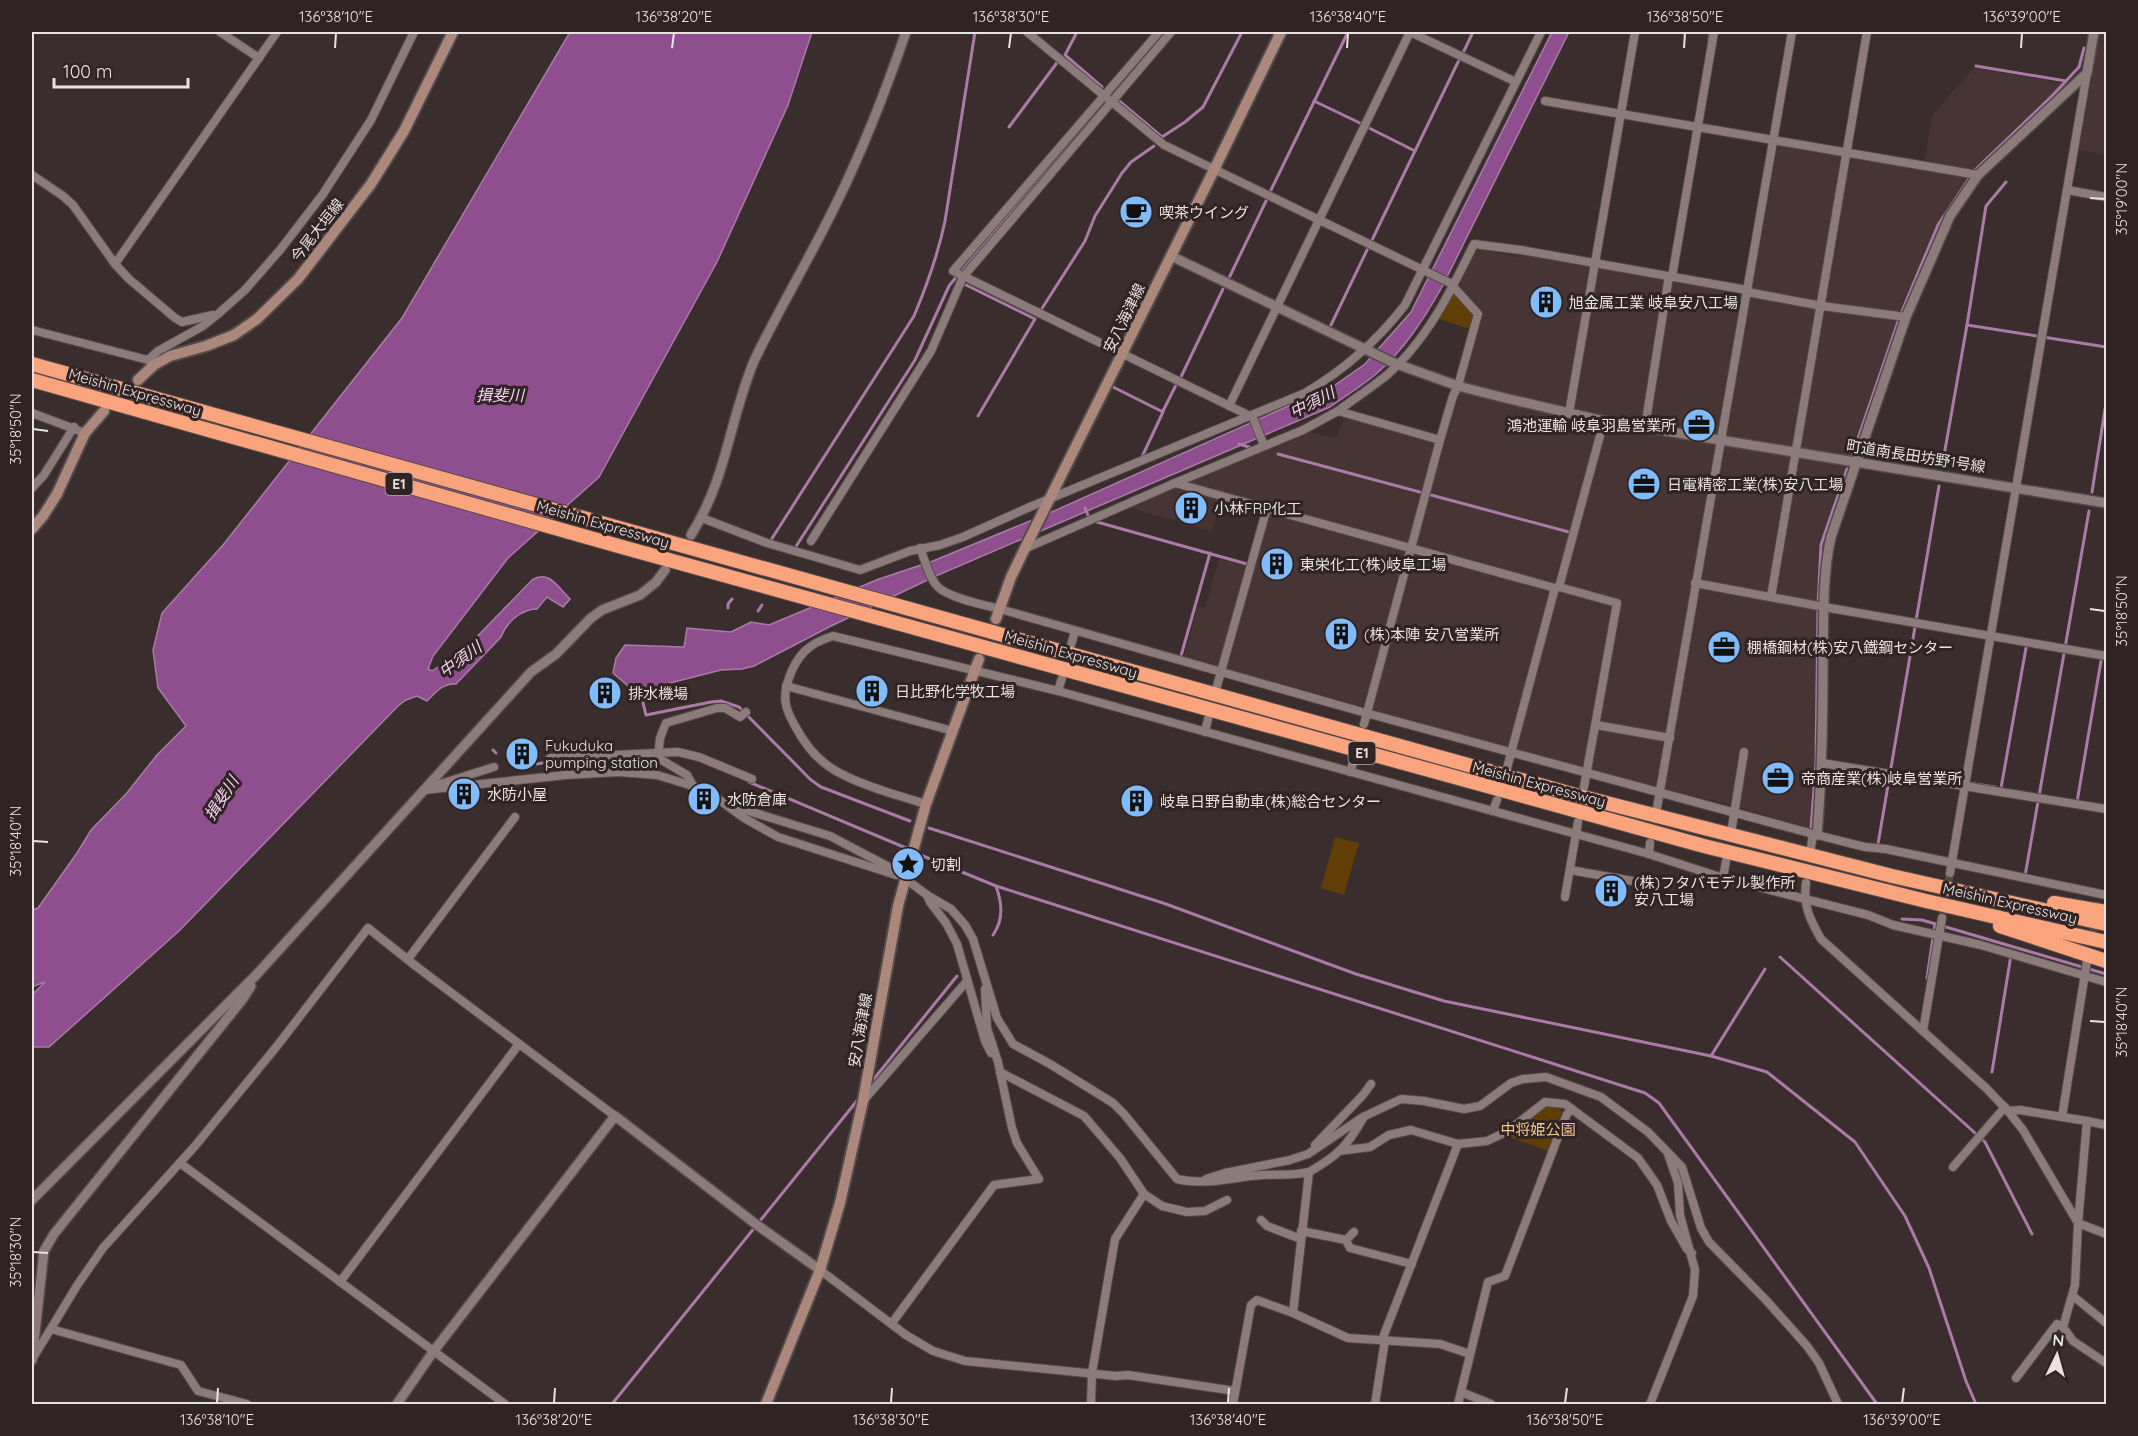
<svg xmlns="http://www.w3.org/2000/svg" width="2138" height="1436" viewBox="0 0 2138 1436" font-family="Quicksand,'Noto Sans JP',sans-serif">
<rect width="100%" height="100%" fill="#392d2d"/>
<g fill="#473434">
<polygon points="2102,32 2106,32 2106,155 2079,150 2098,37"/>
<polygon points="1974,68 2068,84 1977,171 1901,320 1825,545 1820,608 1818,760 1813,829 1728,804 1584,769 1184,656 1198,606 1205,608 1219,559 1247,566 1263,511 1221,500 1212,531 1127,507 1303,431 1336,438 1345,417 1442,444 1456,398 1466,376 1483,315 1461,289 1460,283 1475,252 1481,250 1521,257 1525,254 1751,296 1778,144 1923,170 1932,115"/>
</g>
<g fill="#613e06">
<polygon points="1454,290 1474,314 1470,329 1436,318"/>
<polygon points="1335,837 1359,843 1344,895 1321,888"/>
<polygon points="1545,1104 1554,1106 1562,1111 1548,1151 1510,1137 1524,1118"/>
</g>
<g fill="#8f4f8e" stroke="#aa7ba7" stroke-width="1.5">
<path d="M570,32h242l-24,73 -71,157 -118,215 -91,81 -75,98 -5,13 4,2 33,-22 67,-69c18,-11 27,9 38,19l-7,8 -16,-10 -10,12c-16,0 -31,14 -36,28l-45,47c-13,-1 -20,8 -29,17l-10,-5 -11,4 -8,6 -219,225 -130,116h-17v-52l13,-13 -13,5v-77l6,-2 39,-55 14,-23 35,-36 31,-39 29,-29 -28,-38 -5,-38 9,-37 61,-68 179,-227z"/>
<path d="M1552,32h17l-127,255c-18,32 -38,63 -66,87 -14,12 -31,22 -46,33l-392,168 -107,51 -77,40 -12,3 -21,1 -86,22 -22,-19 3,-15 9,-13 59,2 3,-19 44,4 20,-10 18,3 110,-46 54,-18 121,-50 281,-126 30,-21 46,-52z"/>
</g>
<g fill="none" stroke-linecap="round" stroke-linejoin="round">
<g stroke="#aa7ba7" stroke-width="3">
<polyline points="1077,32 1065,55 1102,87"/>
<polyline points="1709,40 1710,32"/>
<polyline points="1463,53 1473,32"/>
<polyline points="1976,66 2066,81"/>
<polyline points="1111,94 1141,58"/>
<polyline points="1118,100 1162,137 1185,122 1203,107 1242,32"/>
<polyline points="1314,101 1362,124"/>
<polyline points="1009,127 1059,60 1060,62"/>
<polyline points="1369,128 1415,151 1372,240"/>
<polyline points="1415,151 1460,58"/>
<polyline points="2006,182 1986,206 1967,325 2106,347"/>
<polyline points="1270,192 1348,32"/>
<polyline points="961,272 1106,99"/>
<polyline points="1229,278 1267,199"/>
<polyline points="964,284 1035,319 978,416"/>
<polyline points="1038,309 1041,310 1085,241 1095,216 1122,173 1131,162 1154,146"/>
<polyline points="1330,327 1368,248"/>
<polyline points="1180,379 1223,289"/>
<polyline points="1113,387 1163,412 1141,459"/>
<polyline points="1163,411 1177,383"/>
<polyline points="1239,444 1252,448"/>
<polyline points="1278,454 1569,532"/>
<polyline points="1852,456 1900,316 1938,225 1974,171 2052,96 2079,67 2084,48"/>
<polyline points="1942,467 1967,325"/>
<polyline points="2092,492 2106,403"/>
<polyline points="1085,508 1090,520 1247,564"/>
<path d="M771,540l143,-224c13,-31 24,-61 31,-95l30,-189"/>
<polyline points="795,548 915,360 949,286 957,276"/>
<polyline points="728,608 728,604 732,599"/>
<polyline points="758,611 762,605"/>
<polyline points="1181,656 1210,553"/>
<polyline points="639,686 646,715 711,702 721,701 739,707 811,780 821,787 910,821"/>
<polyline points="493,750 496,753"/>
<polyline points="537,764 553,761"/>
<polyline points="749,782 906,848"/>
<polyline points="1969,783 1995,787"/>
<polyline points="2001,788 2026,648"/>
<polyline points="2077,802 2101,661"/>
<polyline points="929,828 1166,904 1356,974 1444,1001 1711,1056 1767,1072 1855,1142 1905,1216 1929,1268 1966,1381 1976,1404"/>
<polyline points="1811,828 1816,762 1818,606 1821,545 1847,469"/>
<polyline points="1878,844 1939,486"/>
<polyline points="918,854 996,886 1645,1093 1659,1103 1877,1404"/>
<polyline points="2025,876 2089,511"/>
<polyline points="1902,919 1922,920 2106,974"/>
<path d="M993,935c11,-16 9,-32 3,-49"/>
<polyline points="1780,957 1985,1142 2032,1234"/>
<polyline points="1927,978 1935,924"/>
<polyline points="1711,1056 1765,969"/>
<polyline points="1992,1072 2011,955"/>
<polyline points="869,1085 957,976"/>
<polyline points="612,1404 860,1097"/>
</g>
<g stroke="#544848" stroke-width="8" stroke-dasharray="8 4" stroke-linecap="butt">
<polyline points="1942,918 1950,873"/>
<polyline points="2088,956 2099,902"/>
</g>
<g stroke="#554a4a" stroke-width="10">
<g id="minor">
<polyline points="220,32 259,58"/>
<polyline points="1027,32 1164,145 1450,283 1478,314 1458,386 1453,396 1440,440 1364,724"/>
<polyline points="1159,32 953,271 1250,416 1253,418 1263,443"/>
<polyline points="1545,101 1978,175"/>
<polyline points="32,175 63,196 73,205 115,264 129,279 175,318 182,322 213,315"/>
<polyline points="2067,190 2106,197"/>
<polyline points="115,264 277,32"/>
<polyline points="1672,277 1714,32"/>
<polyline points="1747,292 1822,306 1906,317"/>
<polyline points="32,330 148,360 150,362"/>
<polyline points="148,360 158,351 203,326 218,314 245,290 280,250 323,194 371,120 414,32"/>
<polyline points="1229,406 1410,32 1516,82"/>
<path d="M1338,411c16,-12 33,-23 49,-36 40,-35 64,-84 87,-131l47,6 226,40"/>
<polyline points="32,413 85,433"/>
<polyline points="1569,413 1635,32"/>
<polyline points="1645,427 1669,276"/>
<polyline points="1175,483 1555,588 1559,587 1617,603 1584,787"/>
<polyline points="32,488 44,475 74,427"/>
<path d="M702,518l65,25 93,27 50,-19 30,-6 23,-8 69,-31 273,-113c39,-23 72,-52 100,-88l136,-273"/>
<polyline points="811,541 931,351 963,277 1171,32"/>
<path d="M920,548c5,12 9,30 18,39 11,11 46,18 62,22l366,104 451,122 48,12 21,2 220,46"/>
<polyline points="1024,549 1175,483 1303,430 1338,411 1440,440"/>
<polyline points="1695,583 1824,607 2106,656"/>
<polyline points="1559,587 1604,421"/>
<polyline points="1771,597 1867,32"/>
<polyline points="1071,645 1075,631"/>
<polyline points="786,686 953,731"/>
<polyline points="1217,686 1267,508"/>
<polyline points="1058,691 1062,678"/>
<polyline points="1596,725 1670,738"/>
<polyline points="1205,732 1208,719"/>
<polyline points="550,758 678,752 699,757 752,779"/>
<polyline points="1822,763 2106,809"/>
<polyline points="1507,768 1555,588"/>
<polyline points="1350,772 1354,760"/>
<polyline points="437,785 494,767"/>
<polyline points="693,786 687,775 658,758 660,738 666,723 717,708 725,708 740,717 746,712"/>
<polyline points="424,790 566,775 619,772 657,775 693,786 714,796 744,818 778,837 896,875"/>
<path d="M726,804l104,32 61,32 36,27 24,14 14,16 8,14 24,79 16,26 37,20 63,39 11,11 53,65c28,7 56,-2 85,-4 16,-1 31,1 47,-3l-16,141 -36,-13 -6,5 -18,99"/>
<path d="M926,804c-27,-8 -77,-22 -99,-39 -14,-10 -24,-24 -32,-39 -10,-18 -13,-28 -6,-48 8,-23 20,-35 44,-42l225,55 518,143 73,20 74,24 145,37 25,10 88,20 125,37"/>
<polyline points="1657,808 1792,32"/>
<polyline points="1493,811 1497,800"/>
<polyline points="1732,827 1744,752"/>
<polyline points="1811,847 1813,834"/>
<polyline points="1649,854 1650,843"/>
<polyline points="1570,870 1644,883"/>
<polyline points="1950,873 2087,73"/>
<polyline points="1723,878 1726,861"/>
<path d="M1806,883c-3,24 4,36 15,56l165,149 22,23 15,19 55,93 -3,62 -12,42 10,14 33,22"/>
<polyline points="927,895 930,902 946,923 957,944 985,1041 991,1053"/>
<polyline points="1565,897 1578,822"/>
<polyline points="408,959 515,817"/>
<polyline points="1923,1031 1942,918"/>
<polyline points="1000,1072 1084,1116 1120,1158 1144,1194 1162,1206 1187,1212 1205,1211 1227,1200"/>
<polyline points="864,1100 967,981"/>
<polyline points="2008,1111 2020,1110 2062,1117 2087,961"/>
<polyline points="2062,1117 2087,1121 2078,1223 2106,1234"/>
<polyline points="2087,1121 2106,1125"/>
<polyline points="1315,1145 1363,1095 1371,1084"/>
<polyline points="1339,1151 1370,1147 1389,1135 1411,1130 1458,1144"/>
<polyline points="180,1163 505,1404"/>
<polyline points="1953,1167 2005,1107"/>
<path d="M1309,1172c28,-16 38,-25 54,-54"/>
<polyline points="1206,1179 1225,1173 1290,1160 1308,1154 1363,1117 1401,1099 1424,1101 1464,1109 1480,1106 1511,1083 1523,1079 1546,1077 1601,1097 1648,1132 1682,1167 1701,1228 1709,1242 1765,1299 1807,1346 1819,1363 1838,1404"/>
<polyline points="1261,1220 1267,1226 1301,1239"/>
<polyline points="1301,1231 1346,1240 1354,1232"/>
<polyline points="1346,1240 1350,1248 1412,1264"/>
<polyline points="820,1270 906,1335 933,1351 965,1361 1116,1376 1128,1375 1235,1391"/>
<polyline points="340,1282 519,1044"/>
<polyline points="2073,1296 2106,1323"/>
<polyline points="1293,1313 1348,1338 1440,1344 1470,1354"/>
<polyline points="892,1323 994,1185 1039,1179 1017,1143 1012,1128 998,1062 987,1028 985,989"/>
<polyline points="51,1329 181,1365 198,1391 247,1404"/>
<polyline points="1382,1340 1458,1144 1487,1141 1508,1131 1545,1102 1565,1104 1638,1158 1657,1185 1671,1221 1687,1249 1692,1253"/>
<polyline points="33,1358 78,1284 103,1248 195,1146 277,1046 368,928 417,967 615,1116"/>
<polyline points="2016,1378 2057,1324 2063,1327"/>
<polyline points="1461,1392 1491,1404"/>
<polyline points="1091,1404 1092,1373 1115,1239 1144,1194"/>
<polyline points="1375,1404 1385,1340"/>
<polyline points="1458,1404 1488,1282 1505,1276 1561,1129 1567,1114 1572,1109"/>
<polyline points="1650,1404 1693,1296 1695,1270 1680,1215 1678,1183 1668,1154"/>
</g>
</g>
<g stroke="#554a4a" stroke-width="12">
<g id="tertiary">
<polyline points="1171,256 1394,363 1458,386 1505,398 1604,421 2106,503"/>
<path d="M691,535c36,-57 38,-114 63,-174 26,-54 57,-105 83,-159 27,-55 49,-112 69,-170"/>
<path d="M1817,835c5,-58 6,-116 6,-174 1,-42 -1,-84 8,-124l75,-220 44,-101 28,-41 109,-102 7,-41"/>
<polyline points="32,1200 258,973 531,672 556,654 591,618 602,610 640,595 656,582 665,570"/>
<polyline points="32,1360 44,1251 54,1234 242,1000 251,986"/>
<polyline points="397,1404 433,1352 615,1116 757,1225 820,1270"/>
</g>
</g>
<g stroke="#554a4a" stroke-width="14">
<g id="secondary">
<polyline points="138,380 154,365 170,356 206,346 234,335 257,319 298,279 371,184 404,131 453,32"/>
<polyline points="32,529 43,516 57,494 85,433 104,411"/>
<polyline points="996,619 1011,577 1028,542 1214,170 1281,32"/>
<polyline points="766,1404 820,1270 840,1203 863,1101 898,906 926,804 979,659"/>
</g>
</g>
<g stroke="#554a4a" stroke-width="16">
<g id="motorway">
<polyline points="32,364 1579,796 1892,876 2106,924"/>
<polyline points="32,380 622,547 1704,846 1926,901 2106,942"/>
<polyline points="2054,903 2106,912"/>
<polyline points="2000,926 2106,961"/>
</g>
</g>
<use href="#minor" stroke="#8b7c7b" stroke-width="8"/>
<use href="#tertiary" stroke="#8b7c7b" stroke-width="9"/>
<use href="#secondary" stroke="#ac887c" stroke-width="10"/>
<use href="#motorway" stroke="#f9a47d" stroke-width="14"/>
</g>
<path fill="none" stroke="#eae2e2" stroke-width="2" d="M335,48l1,-15M672,48l2,-15M1009,48l2,-15M1347,48l1,-15M1684,48l1,-15M2021,48l1,-15M2090,198l15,1M33,429l15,2M2090,609l15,2M33,841l15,1M2090,1021l15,1M33,1252l15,1M217,1403l1,-15M554,1403l1,-15M891,1403l1,-15M1228,1403l1,-15M1565,1403l2,-15M1902,1403l2,-15"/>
<defs>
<g id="cafe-disc" transform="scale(1.725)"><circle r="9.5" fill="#81bcfa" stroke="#2f2323"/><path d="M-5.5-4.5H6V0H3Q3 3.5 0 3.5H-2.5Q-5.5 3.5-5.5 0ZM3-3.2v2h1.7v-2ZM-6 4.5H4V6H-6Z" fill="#111"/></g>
<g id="building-disc" transform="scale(1.725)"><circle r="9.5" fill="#81bcfa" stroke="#2f2323"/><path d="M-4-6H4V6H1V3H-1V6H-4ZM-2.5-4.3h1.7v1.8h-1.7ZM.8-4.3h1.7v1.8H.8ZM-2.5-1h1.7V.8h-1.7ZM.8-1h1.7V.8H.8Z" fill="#111"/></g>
<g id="office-disc" transform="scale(1.725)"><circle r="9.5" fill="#81bcfa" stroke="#2f2323"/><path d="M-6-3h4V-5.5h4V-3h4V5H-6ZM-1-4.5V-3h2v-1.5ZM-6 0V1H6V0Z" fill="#111"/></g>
<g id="sight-disc" transform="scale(1.725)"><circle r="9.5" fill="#81bcfa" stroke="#2f2323"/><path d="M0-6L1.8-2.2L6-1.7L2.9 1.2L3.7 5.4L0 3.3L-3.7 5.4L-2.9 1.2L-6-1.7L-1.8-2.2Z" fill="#111"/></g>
</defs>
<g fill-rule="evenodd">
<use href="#cafe-disc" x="1136" y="212"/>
<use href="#building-disc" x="1546" y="302"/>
<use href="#office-disc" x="1699" y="425"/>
<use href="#office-disc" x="1644" y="484"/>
<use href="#building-disc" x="1191" y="508"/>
<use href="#building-disc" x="1277" y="564"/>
<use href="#building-disc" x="1341" y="634"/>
<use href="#office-disc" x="1724" y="647"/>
<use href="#building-disc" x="872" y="691"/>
<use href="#building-disc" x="605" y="693"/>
<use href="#building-disc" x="522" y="754"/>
<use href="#office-disc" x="1778" y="778"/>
<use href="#building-disc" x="464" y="794"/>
<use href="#building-disc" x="704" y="799"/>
<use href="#building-disc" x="1137" y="801"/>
<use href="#sight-disc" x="908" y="864"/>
<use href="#building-disc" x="1611" y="891"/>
</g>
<g text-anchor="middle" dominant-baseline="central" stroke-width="6" stroke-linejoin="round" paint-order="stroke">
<g fill="#2f2323" stroke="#b2a9a9" stroke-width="1.5">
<rect x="385.5" y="473" width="27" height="22" rx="4.5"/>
<rect x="1348.5" y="742" width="27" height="22" rx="4.5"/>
</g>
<g font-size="14" font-weight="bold" fill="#eae2e2">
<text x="399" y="484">E1</text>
<text x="1362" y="753">E1</text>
</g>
<g font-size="15" fill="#eae2e2" stroke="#2f2323" text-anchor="start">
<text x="1159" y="212">喫茶ウイング</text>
<text x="1569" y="302">旭金属工業 岐阜安八工場</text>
<text x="1676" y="425" text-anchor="end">鴻池運輸 岐阜羽島営業所</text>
<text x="1667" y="484">日電精密工業(株)安八工場</text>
<text x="1214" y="508">小林FRP化工</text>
<text x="1300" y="564">東栄化工(株)岐阜工場</text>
<text x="1364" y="634">(株)本陣 安八営業所</text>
<text x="1747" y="647">棚橋鋼材(株)安八鐵鋼センター</text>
<text x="895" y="691">日比野化学牧工場</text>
<text x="628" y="693">排水機場</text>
<text x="545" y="745">Fukuduka<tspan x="545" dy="17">pumping station</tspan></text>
<text x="1801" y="778">帝商産業(株)岐阜営業所</text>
<text x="487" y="794">水防小屋</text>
<text x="727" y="799">水防倉庫</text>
<text x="1160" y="801">岐阜日野自動車(株)総合センター</text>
<text x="931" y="864">切割</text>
<text x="1634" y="882">(株)フタバモデル製作所<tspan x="1634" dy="17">安八工場</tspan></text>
</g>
<g font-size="15" fill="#eae2e2" stroke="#2f2323">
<text transform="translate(317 230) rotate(-52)">今尾大垣線</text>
<text transform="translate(1124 318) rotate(-64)">安八海津線</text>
<text transform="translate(135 392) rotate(16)">Meishin Expressway</text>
<text transform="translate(1916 456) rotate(9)">町道南長田坊野1号線</text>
<text transform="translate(603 524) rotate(16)">Meishin Expressway</text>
<text transform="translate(1071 654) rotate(16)">Meishin Expressway</text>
<text transform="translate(1539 784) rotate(15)">Meishin Expressway</text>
<text transform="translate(2010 903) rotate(13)">Meishin Expressway</text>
<text transform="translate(860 1030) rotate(-80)">安八海津線</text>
</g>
<g font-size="15" fill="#f4c58d" stroke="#2f2323">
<text x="1538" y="1129">中将姫公園</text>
</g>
<g font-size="16" font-style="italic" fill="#f5d1f3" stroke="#2f2323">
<text x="500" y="395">揖斐川</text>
<text transform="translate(1312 402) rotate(-27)">中須川</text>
<text transform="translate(460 659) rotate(-36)">中須川</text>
<text transform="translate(221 798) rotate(-57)">揖斐川</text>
</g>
</g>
<rect width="2138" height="1436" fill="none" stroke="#2f2323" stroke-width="66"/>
<g transform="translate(2057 1355) rotate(5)" stroke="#2f2323" stroke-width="4.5" paint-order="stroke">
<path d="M0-4.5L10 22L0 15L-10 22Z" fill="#eae2e2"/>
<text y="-9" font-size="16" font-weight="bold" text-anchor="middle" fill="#eae2e2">N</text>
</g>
<path d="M54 78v9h134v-9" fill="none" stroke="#eae2e2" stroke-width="3"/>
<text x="63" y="78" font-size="18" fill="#eae2e2" stroke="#2f2323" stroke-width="4.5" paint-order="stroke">100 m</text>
<rect x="33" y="33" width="2072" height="1370" fill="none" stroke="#eae2e2" stroke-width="2"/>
<g font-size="15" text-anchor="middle" fill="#eae2e2">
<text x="336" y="22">136°38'10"E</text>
<text x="674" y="22">136°38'20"E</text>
<text x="1011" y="22">136°38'30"E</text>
<text x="1348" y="22">136°38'40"E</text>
<text x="1685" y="22">136°38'50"E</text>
<text x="2022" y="22">136°39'00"E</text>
<text transform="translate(2122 199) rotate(-90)" y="5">35°19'00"N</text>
<text transform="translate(16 429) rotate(-90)" y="5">35°18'50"N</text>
<text transform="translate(2122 611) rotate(-90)" y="5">35°18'50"N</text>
<text transform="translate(16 841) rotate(-90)" y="5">35°18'40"N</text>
<text transform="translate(2122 1022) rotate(-90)" y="5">35°18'40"N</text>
<text transform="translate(16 1252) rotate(-90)" y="5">35°18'30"N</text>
<text x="217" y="1425">136°38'10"E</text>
<text x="554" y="1425">136°38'20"E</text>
<text x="891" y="1425">136°38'30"E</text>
<text x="1228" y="1425">136°38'40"E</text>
<text x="1565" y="1425">136°38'50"E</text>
<text x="1902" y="1425">136°39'00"E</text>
</g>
</svg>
